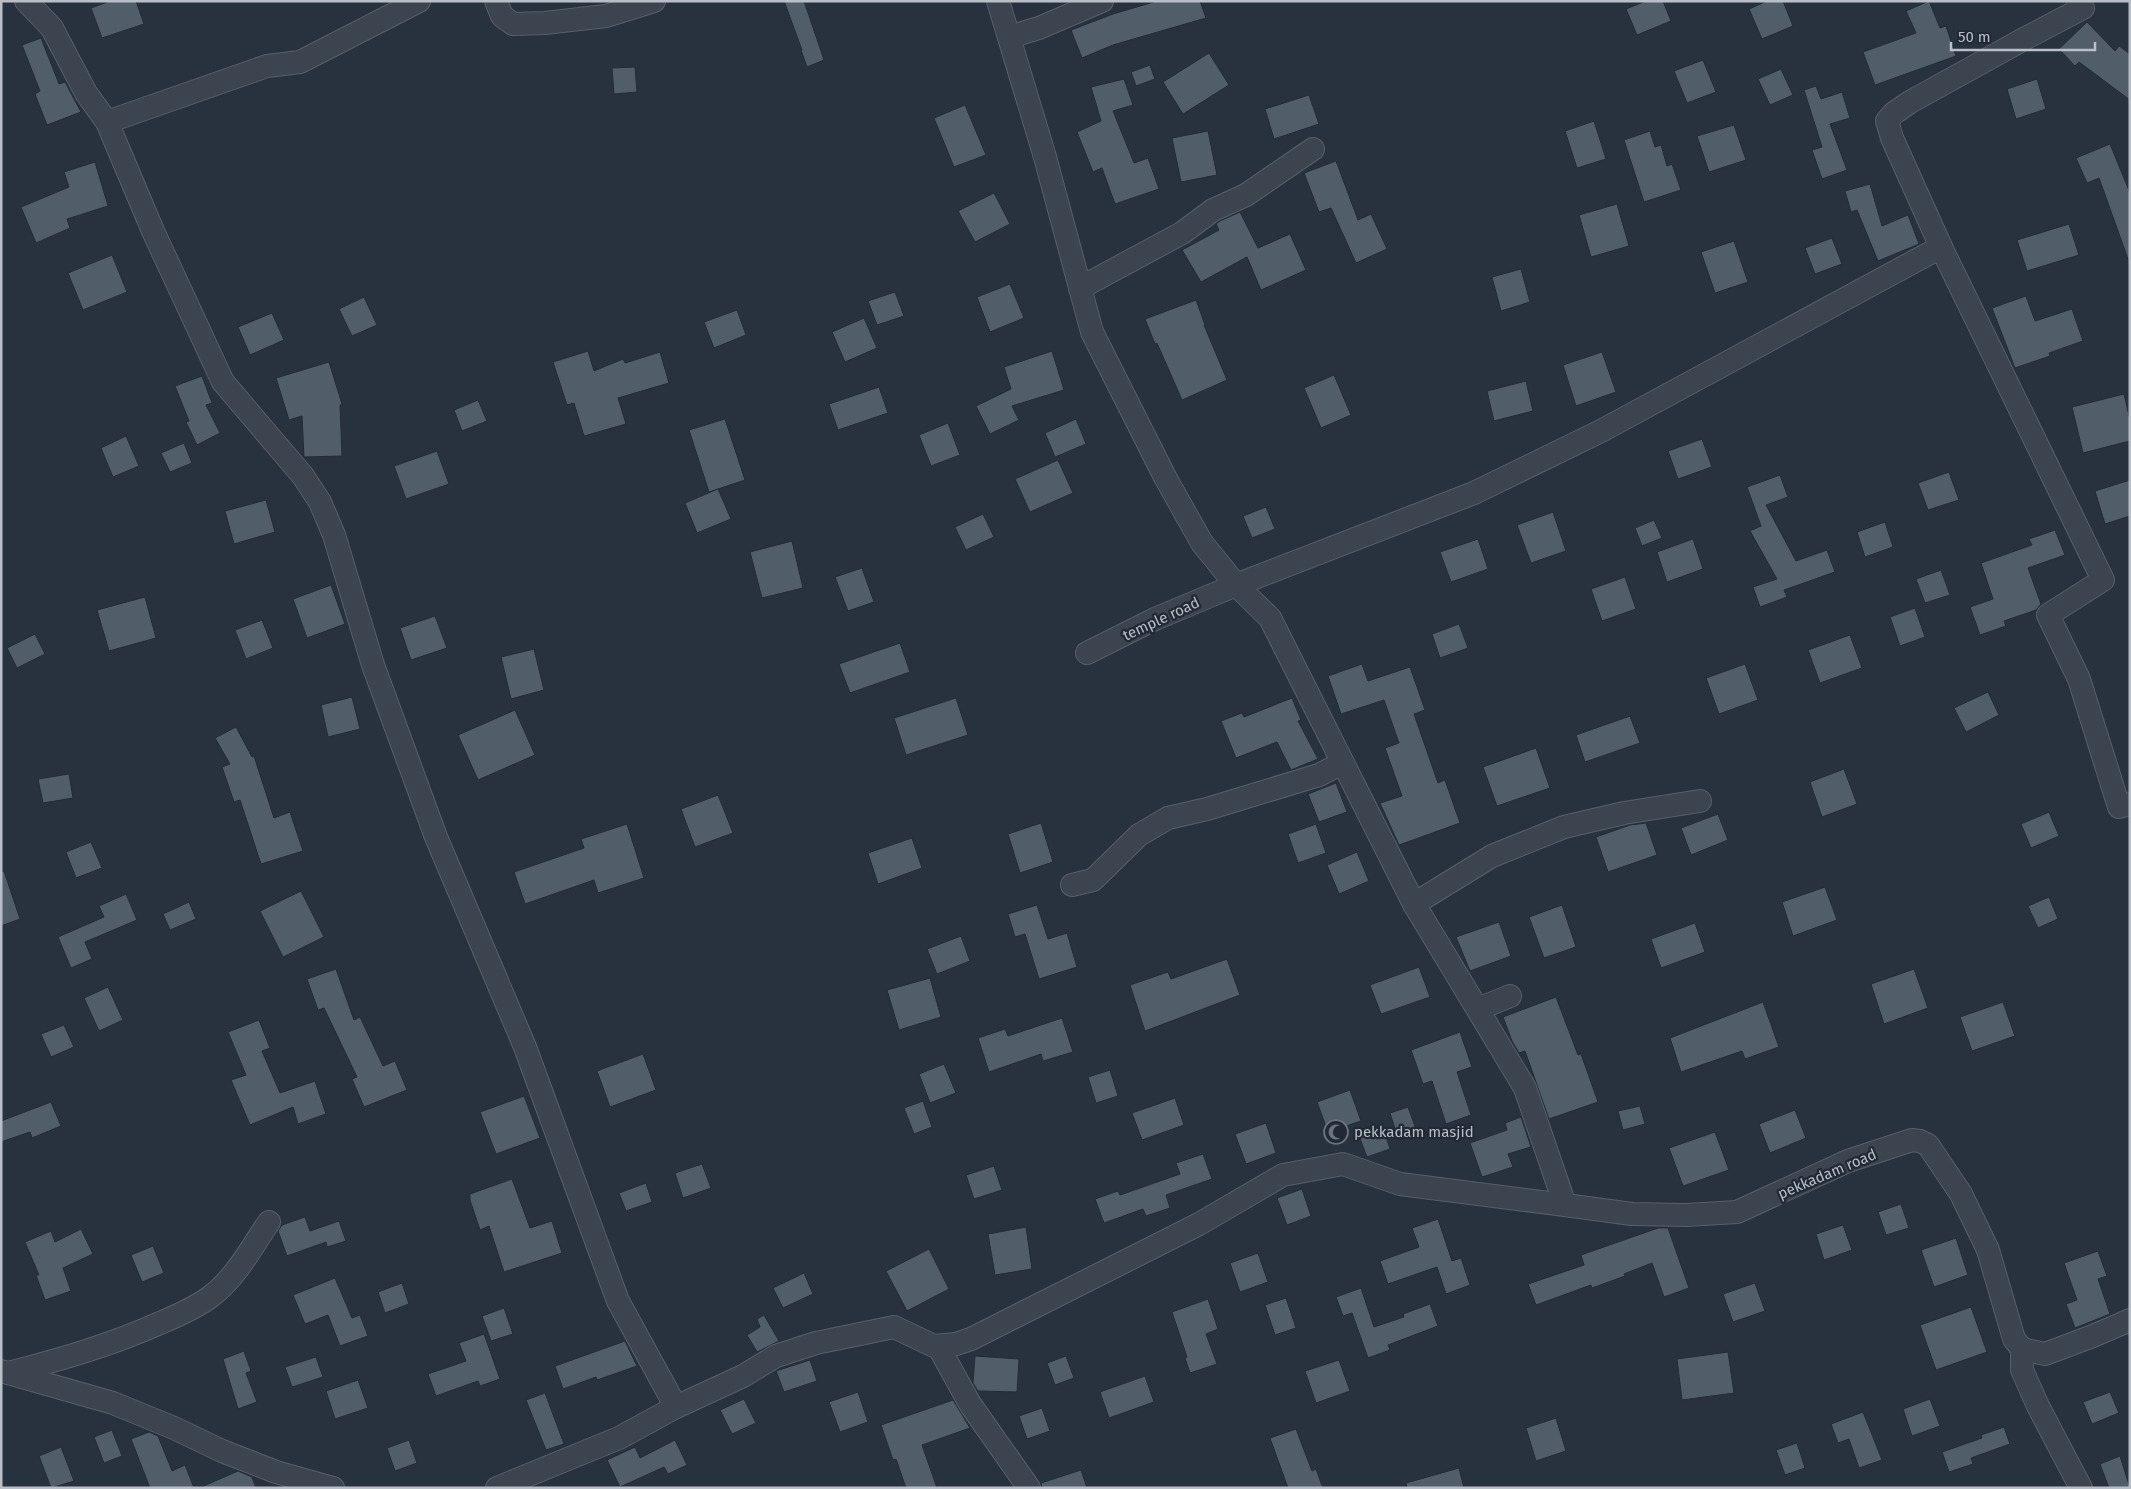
<svg xmlns="http://www.w3.org/2000/svg" width="2131" height="1489" viewBox="0 0 2131 1489" font-family="'Fira Sans',sans-serif">
<rect width="100%" height="100%" fill="#28323e"/>
<g fill="#515d69" stroke="#232b36">
<polygon points="110,1 136,1 144,24 102,38 91,8"/>
<polygon points="784,1 804,1 824,60 807,67 801,50 802,50"/>
<polygon points="1157,1 1200,1 1206,18 1113,45 1082,58 1071,30 1113,14"/>
<polygon points="1646,1 1663,1 1671,21 1637,35 1626,9"/>
<polygon points="1767,1 1783,1 1793,26 1762,39 1749,9"/>
<polygon points="1929,1 1940,28 1946,26 1956,56 1875,85 1863,52 1916,33 1906,11"/>
<polygon points="2087,22 2115,51 2119,46 2130,54 2130,100 2079,62 2075,66 2059,49"/>
<polygon points="41,38 59,84 65,82 81,112 47,125 35,94 40,91 22,45"/>
<polygon points="1209,53 1229,85 1183,114 1163,82"/>
<polygon points="1703,60 1716,92 1687,103 1674,71"/>
<polygon points="1150,65 1155,79 1136,86 1131,72"/>
<polygon points="635,67 637,92 614,94 612,68"/>
<polygon points="1781,69 1793,95 1770,105 1758,79"/>
<polygon points="1124,79 1133,105 1113,111 1134,163 1148,158 1159,189 1115,204 1102,168 1093,172 1077,132 1101,121 1091,87"/>
<polygon points="2037,79 2046,109 2016,119 2007,89"/>
<polygon points="1816,86 1821,99 1842,92 1850,118 1830,124 1847,170 1822,179 1812,150 1822,147 1804,90"/>
<polygon points="1309,95 1319,124 1274,139 1265,109"/>
<polygon points="965,105 986,155 954,167 934,118"/>
<polygon points="1594,121 1606,159 1577,168 1565,131"/>
<polygon points="1734,125 1746,160 1709,172 1697,136"/>
<polygon points="1208,131 1217,175 1181,182 1172,138"/>
<polygon points="1650,131 1655,147 1661,145 1667,166 1672,164 1681,190 1644,202 1624,140"/>
<polygon points="2110,144 2130,193 2130,259 2128,259 2099,178 2087,183 2076,158"/>
<polygon points="1336,161 1358,220 1371,214 1387,249 1356,263 1331,208 1319,212 1304,173"/>
<polygon points="95,162 108,206 67,219 70,228 36,243 21,207 69,187 64,172"/>
<polygon points="1870,184 1882,226 1908,215 1919,244 1878,261 1857,210 1851,212 1845,191"/>
<polygon points="994,193 1010,224 975,242 958,211"/>
<polygon points="1617,204 1629,246 1591,257 1579,215"/>
<polygon points="1240,212 1258,248 1290,234 1306,270 1261,290 1247,257 1201,282 1182,250 1219,230 1216,224 1220,221"/>
<polygon points="2069,224 2079,255 2027,271 2017,240"/>
<polygon points="1832,238 1842,264 1815,274 1805,248"/>
<polygon points="1734,241 1748,282 1715,293 1701,252"/>
<polygon points="112,255 127,292 83,310 68,273"/>
<polygon points="1521,269 1530,302 1501,311 1492,277"/>
<polygon points="1010,284 1024,318 990,332 977,297"/>
<polygon points="895,292 904,316 877,325 868,301"/>
<polygon points="2026,296 2035,321 2072,309 2083,341 2049,353 2050,356 2015,368 1992,308"/>
<polygon points="364,297 377,325 352,336 339,309"/>
<polygon points="1196,300 1205,325 1204,325 1227,380 1182,400 1157,343 1155,344 1145,319"/>
<polygon points="737,310 746,335 714,348 704,322"/>
<polygon points="272,313 284,340 250,355 238,327"/>
<polygon points="864,318 877,348 845,362 832,332"/>
<polygon points="588,351 594,371 623,359 625,363 660,352 669,383 618,398 626,424 584,436 574,403 567,405 553,362"/>
<polygon points="1052,351 1064,390 1012,406 1019,420 990,434 976,406 1011,389 1004,367"/>
<polygon points="1602,352 1616,392 1576,406 1563,365"/>
<polygon points="329,362 342,404 340,405 342,456 304,457 302,416 289,420 276,378"/>
<polygon points="1334,375 1351,415 1321,428 1304,388"/>
<polygon points="202,376 212,403 206,405 220,433 197,445 186,422 189,421 175,386"/>
<polygon points="1526,381 1533,411 1494,421 1487,391"/>
<polygon points="879,387 888,413 838,430 829,404"/>
<polygon points="2124,394 2130,420 2130,441 2083,453 2072,407"/>
<polygon points="478,400 487,421 462,431 454,410"/>
<polygon points="725,419 745,480 709,492 689,430"/>
<polygon points="1076,419 1086,444 1055,457 1045,433"/>
<polygon points="948,423 960,455 931,466 919,435"/>
<polygon points="126,436 139,466 113,477 101,448"/>
<polygon points="1702,439 1712,467 1678,479 1668,451"/>
<polygon points="184,443 192,463 170,472 161,453"/>
<polygon points="437,451 449,484 406,499 394,466"/>
<polygon points="1058,460 1073,493 1030,512 1015,479"/>
<polygon points="1949,472 1959,500 1928,510 1918,483"/>
<polygon points="1780,475 1788,497 1766,505 1796,561 1827,550 1835,572 1784,590 1787,597 1760,607 1753,587 1777,579 1750,531 1761,526 1747,487"/>
<polygon points="2130,480 2130,516 2105,524 2095,491"/>
<polygon points="718,489 731,519 697,533 685,503"/>
<polygon points="266,500 275,532 234,544 225,511"/>
<polygon points="1266,507 1275,529 1252,538 1243,516"/>
<polygon points="1553,512 1566,551 1531,563 1517,525"/>
<polygon points="983,514 994,537 966,550 955,527"/>
<polygon points="1654,520 1662,538 1642,546 1635,528"/>
<polygon points="1885,522 1893,547 1865,557 1857,532"/>
<polygon points="2055,530 2065,555 2028,568 2041,604 2036,610 2004,621 2006,626 1980,635 1970,607 1993,599 1981,563 2032,545 2029,539"/>
<polygon points="1478,539 1488,569 1451,582 1440,552"/>
<polygon points="1693,539 1703,569 1667,582 1657,552"/>
<polygon points="792,541 803,588 762,598 750,552"/>
<polygon points="862,568 874,602 848,611 835,577"/>
<polygon points="1941,570 1950,595 1925,603 1916,579"/>
<polygon points="1625,577 1636,609 1602,621 1591,589"/>
<polygon points="331,585 345,624 307,638 293,599"/>
<polygon points="145,597 156,638 109,651 97,610"/>
<polygon points="1915,608 1925,637 1900,646 1890,617"/>
<polygon points="435,616 447,648 411,660 400,628"/>
<polygon points="262,620 273,648 246,659 235,630"/>
<polygon points="1459,624 1468,648 1440,658 1432,634"/>
<polygon points="35,634 45,654 17,668 7,648"/>
<polygon points="1850,635 1862,668 1820,683 1808,650"/>
<polygon points="900,643 910,672 850,693 839,664"/>
<polygon points="534,649 544,690 511,699 501,657"/>
<polygon points="1362,664 1368,681 1410,667 1425,710 1414,714 1438,783 1445,780 1460,823 1399,845 1380,803 1402,796 1385,748 1399,743 1384,700 1341,714 1328,676"/>
<polygon points="1745,664 1758,700 1719,714 1706,678"/>
<polygon points="1988,692 1999,715 1966,732 1954,708"/>
<polygon points="352,697 360,729 328,737 321,705"/>
<polygon points="956,698 968,735 906,755 894,718"/>
<polygon points="1292,698 1301,720 1298,721 1318,759 1291,770 1277,742 1236,758 1221,721 1242,713 1244,717"/>
<polygon points="515,710 535,755 478,780 458,735"/>
<polygon points="1630,716 1640,743 1585,762 1576,735"/>
<polygon points="236,727 252,757 254,756 274,818 290,812 303,851 261,864 240,800 234,802 222,767 230,764 215,738"/>
<polygon points="1536,748 1550,788 1497,806 1483,767"/>
<polygon points="1844,769 1857,804 1822,817 1810,782"/>
<polygon points="69,774 73,798 43,803 38,779"/>
<polygon points="1336,783 1347,812 1319,822 1308,794"/>
<polygon points="718,795 733,833 695,847 681,809"/>
<polygon points="2049,812 2059,836 2031,848 2021,824"/>
<polygon points="1718,814 1728,840 1691,855 1681,828"/>
<polygon points="1041,823 1053,862 1020,873 1008,834"/>
<polygon points="1646,823 1657,855 1608,872 1596,837 1630,825"/>
<polygon points="627,824 644,878 598,893 594,880 525,904 514,872 584,848 581,839"/>
<polygon points="1316,824 1326,853 1298,863 1288,834"/>
<polygon points="912,838 922,868 878,884 868,853"/>
<polygon points="91,842 102,868 76,878 66,852"/>
<polygon points="1357,852 1369,881 1339,894 1327,865"/>
<polygon points="4,871 20,919 1,926 1,872"/>
<polygon points="1825,887 1837,920 1793,936 1782,902"/>
<polygon points="301,891 324,937 283,957 260,911"/>
<polygon points="126,894 137,920 85,942 92,959 71,968 58,937 104,917 99,906"/>
<polygon points="2049,897 2058,919 2038,928 2028,906"/>
<polygon points="189,902 196,919 170,930 163,914"/>
<polygon points="1037,905 1048,939 1067,933 1077,967 1039,979 1025,934 1015,937 1008,914"/>
<polygon points="1562,905 1576,947 1544,958 1529,917"/>
<polygon points="1499,922 1511,956 1470,971 1456,937"/>
<polygon points="1695,923 1705,952 1661,968 1651,939"/>
<polygon points="961,936 970,961 937,974 927,949"/>
<polygon points="1227,959 1240,995 1145,1031 1130,985 1168,972 1171,979"/>
<polygon points="1419,967 1430,997 1381,1014 1370,985"/>
<polygon points="336,969 354,1020 360,1017 383,1066 395,1061 407,1090 364,1107 352,1079 357,1077 324,1008 318,1010 307,979"/>
<polygon points="1914,969 1928,1008 1884,1024 1871,984"/>
<polygon points="930,978 941,1017 899,1030 887,990"/>
<polygon points="108,987 123,1020 99,1031 84,998"/>
<polygon points="1556,997 1578,1055 1581,1054 1598,1102 1549,1119 1525,1051 1519,1053 1512,1041 1503,1017"/>
<polygon points="1763,1002 1779,1047 1745,1059 1742,1051 1681,1072 1670,1038"/>
<polygon points="2003,1002 2015,1036 1972,1051 1960,1017"/>
<polygon points="1062,1018 1073,1052 1043,1061 1041,1054 989,1072 978,1038 1005,1029 1008,1036"/>
<polygon points="259,1020 270,1048 262,1051 280,1093 315,1081 326,1114 298,1124 293,1107 250,1125 231,1080 246,1075 228,1032"/>
<polygon points="64,1025 74,1047 51,1057 41,1034"/>
<polygon points="1460,1032 1472,1067 1457,1072 1471,1115 1446,1124 1432,1081 1423,1084 1411,1050"/>
<polygon points="643,1054 656,1090 610,1107 597,1071"/>
<polygon points="944,1064 956,1093 930,1103 919,1074"/>
<polygon points="1110,1070 1118,1096 1096,1103 1088,1077"/>
<polygon points="1350,1090 1361,1121 1328,1132 1317,1102"/>
<polygon points="524,1096 540,1138 496,1154 480,1112"/>
<polygon points="1175,1098 1184,1125 1142,1140 1132,1113"/>
<polygon points="923,1101 932,1127 914,1134 904,1108"/>
<polygon points="51,1102 61,1126 32,1138 30,1132 1,1142 1,1121"/>
<polygon points="1640,1106 1645,1124 1623,1130 1618,1111"/>
<polygon points="1408,1107 1417,1132 1398,1138 1390,1113"/>
<polygon points="1795,1110 1806,1138 1770,1153 1759,1124"/>
<polygon points="1521,1117 1531,1147 1508,1154 1513,1167 1482,1177 1470,1143 1507,1130 1505,1123"/>
<polygon points="1266,1123 1276,1153 1246,1164 1235,1134"/>
<polygon points="1383,1128 1390,1149 1367,1157 1359,1136"/>
<polygon points="1715,1132 1729,1170 1683,1186 1669,1148"/>
<polygon points="1203,1154 1212,1179 1166,1195 1170,1208 1146,1216 1143,1209 1104,1223 1095,1199 1118,1191 1120,1195 1180,1174 1176,1163"/>
<polygon points="702,1164 711,1188 683,1198 675,1173"/>
<polygon points="994,1166 1002,1190 974,1199 966,1175"/>
<polygon points="512,1179 530,1228 552,1221 562,1253 504,1272 489,1226 480,1230 470,1200 470,1194"/>
<polygon points="646,1183 652,1202 626,1211 619,1193"/>
<polygon points="1302,1189 1311,1216 1287,1225 1277,1198"/>
<polygon points="1901,1204 1909,1228 1886,1235 1878,1212"/>
<polygon points="305,1217 310,1231 339,1221 346,1241 327,1247 326,1242 287,1256 278,1231 282,1225"/>
<polygon points="1438,1219 1452,1261 1461,1258 1470,1285 1446,1294 1437,1267 1388,1284 1380,1261 1419,1247 1412,1228"/>
<polygon points="1843,1225 1852,1250 1824,1260 1816,1234"/>
<polygon points="1026,1227 1032,1269 995,1275 988,1234"/>
<polygon points="1658,1228 1668,1228 1689,1288 1664,1297 1652,1263 1624,1274 1625,1276 1592,1288 1591,1285 1536,1305 1528,1284 1584,1265 1581,1255"/>
<polygon points="81,1229 93,1254 63,1268 71,1291 45,1300 36,1275 39,1275 25,1242 51,1231 55,1242"/>
<polygon points="1956,1238 1968,1275 1934,1287 1921,1250"/>
<polygon points="153,1246 164,1273 142,1282 131,1255"/>
<polygon points="929,1249 949,1289 907,1311 886,1271"/>
<polygon points="2098,1251 2107,1276 2098,1279 2110,1314 2075,1328 2066,1304 2077,1300 2064,1263"/>
<polygon points="1258,1253 1268,1282 1240,1292 1230,1263"/>
<polygon points="804,1273 813,1294 783,1308 773,1288"/>
<polygon points="335,1278 352,1318 360,1315 368,1336 340,1346 328,1315 305,1324 293,1295"/>
<polygon points="402,1283 409,1304 385,1313 378,1292"/>
<polygon points="1755,1283 1765,1311 1733,1322 1723,1294"/>
<polygon points="1361,1288 1374,1327 1404,1317 1403,1314 1430,1304 1438,1326 1388,1345 1390,1350 1368,1358 1352,1313 1343,1316 1336,1297"/>
<polygon points="1286,1298 1296,1328 1275,1335 1265,1305"/>
<polygon points="1208,1299 1218,1329 1206,1334 1217,1364 1190,1373 1185,1358 1187,1357 1172,1312"/>
<polygon points="1971,1307 1987,1352 1936,1370 1920,1325"/>
<polygon points="504,1308 513,1334 491,1341 482,1316"/>
<polygon points="764,1315 779,1341 757,1352 747,1335 760,1327 757,1319"/>
<polygon points="484,1334 500,1379 480,1386 478,1381 436,1396 428,1374 466,1361 459,1343"/>
<polygon points="625,1341 637,1366 597,1380 596,1377 563,1389 555,1366"/>
<polygon points="244,1351 251,1371 246,1373 257,1402 238,1409 223,1359"/>
<polygon points="1728,1352 1734,1393 1682,1400 1677,1359"/>
<polygon points="975,1356 1019,1359 1017,1392 978,1391 973,1383"/>
<polygon points="1066,1356 1074,1378 1055,1385 1047,1363"/>
<polygon points="316,1357 323,1377 292,1387 285,1367"/>
<polygon points="810,1360 817,1381 784,1392 776,1371"/>
<polygon points="1339,1360 1350,1391 1316,1403 1305,1371"/>
<polygon points="1145,1376 1154,1402 1109,1418 1100,1392"/>
<polygon points="358,1380 368,1408 335,1419 326,1391"/>
<polygon points="858,1392 868,1422 840,1432 829,1402"/>
<polygon points="2110,1392 2119,1413 2092,1424 2083,1402"/>
<polygon points="545,1393 564,1444 546,1450 526,1400"/>
<polygon points="744,1399 756,1423 732,1434 720,1410"/>
<polygon points="1930,1399 1940,1426 1912,1436 1903,1409"/>
<polygon points="953,1400 970,1428 922,1445 937,1488 906,1488 896,1459 893,1460 881,1425"/>
<polygon points="1042,1408 1050,1431 1027,1439 1019,1416"/>
<polygon points="1863,1412 1882,1460 1859,1468 1849,1439 1838,1443 1831,1424"/>
<polygon points="1556,1418 1566,1451 1536,1461 1526,1428"/>
<polygon points="2004,1427 2010,1444 1971,1458 1973,1464 1949,1472 1942,1452 1982,1438 1981,1435"/>
<polygon points="1296,1429 1312,1471 1316,1469 1323,1488 1288,1488 1270,1438"/>
<polygon points="112,1430 122,1456 104,1463 94,1437"/>
<polygon points="149,1432 158,1436 172,1471 185,1465 194,1488 150,1488 131,1439"/>
<polygon points="409,1440 417,1463 395,1471 387,1448"/>
<polygon points="675,1440 687,1465 668,1474 664,1467 620,1487 607,1460 635,1447 640,1458"/>
<polygon points="1797,1443 1805,1468 1785,1475 1776,1450"/>
<polygon points="61,1447 74,1481 51,1488 39,1456"/>
<polygon points="2120,1456 2130,1488 2109,1488 2100,1464"/>
<polygon points="1459,1468 1464,1488 1407,1488 1406,1483"/>
<polygon points="1081,1470 1087,1488 1042,1488 1041,1483"/>
<polygon points="238,1471 252,1477 256,1488 199,1488"/>
</g>
<g fill="none" stroke-linecap="round" stroke-linejoin="round">
<g stroke="#575f69" stroke-width="24">
<g id="street">
<polyline points="26,1 52,28 86,93 107,122 153,231 223,382 303,476 320,502 334,535 373,665 436,837 525,1047 618,1301 676,1407"/>
<polyline points="496,1 502,16 513,24 545,23 606,16 654,1"/>
<polyline points="998,1 1045,157 1092,332 1165,477 1202,543 1236,585 1155,619 1087,653"/>
<polyline points="1009,37 1039,28 1102,1"/>
<polyline points="107,122 267,66 300,62 419,1"/>
<polyline points="1941,247 1892,138 1887,121 1894,113 1910,102 2024,39 2083,8 2077,1"/>
<polyline points="1080,288 1182,233 1213,210 1246,195 1313,149"/>
<polyline points="1072,885 1093,880 1139,835 1168,818 1207,809 1319,775 1342,763"/>
<polyline points="1414,904 1492,856 1564,827 1624,813 1700,801"/>
<polyline points="1478,1009 1510,996"/>
<polyline points="1565,1205 1632,1214 1686,1215 1737,1212 1848,1161 1912,1140 1920,1141 1928,1145 1961,1194 1988,1250 2014,1339 2022,1349 2045,1354 2093,1336 2130,1320"/>
<polyline points="938,1346 970,1404 1029,1488"/>
<polyline points="2022,1349 2022,1370 2038,1406 2081,1488"/>
<polyline points="1,1371 113,1403 174,1428 222,1451 276,1472 333,1488"/>
<path d="M12,1372c50,-13 99,-27 148,-49 17,-7 35,-15 50,-26 26,-19 41,-49 59,-75"/>
<polyline points="497,1488 619,1438 676,1407 743,1376 776,1356 816,1343 894,1327 934,1346 956,1344 971,1339 1199,1224 1283,1175 1343,1164 1400,1184 1565,1205 1525,1088 1414,904 1270,618 1236,585 1474,493 1601,431 1941,247 2103,580 2048,615 2079,679 2119,807 2130,804"/>
</g>
</g>
<use href="#street" stroke="#3c444f" stroke-width="22"/>
</g>
<defs>
<g id="mosque-ring" transform="scale(1.25)"><circle r="9.5" fill="#212934" stroke="#6b7280" stroke-width="1.5"/><path d="M3.5-4.9A6 6 0 1 0 3.5 4.9A5 5 0 1 1 3.5-4.9Z" fill="#6b7280"/></g>
</defs>
<g fill-rule="evenodd">
<use href="#mosque-ring" x="1336" y="1132"/>
</g>
<g text-anchor="middle" dominant-baseline="central" stroke-width="4.5" stroke-linejoin="round" paint-order="stroke">
<g font-size="15" fill="#b8bfc9" stroke="#212934">
<text transform="translate(1161 619) rotate(-25)">temple road</text>
<text transform="translate(1827 1174) rotate(-23)">pekkadam road</text>
</g>
<g font-size="15" fill="#b8bfc9" stroke="#212934" text-anchor="start">
<text x="1354" y="1132">pekkadam masjid</text>
</g>
</g>
<rect width="2131" height="1489" fill="none" stroke="#b8bfc9" stroke-width="5"/>
<path d="M1951 42v8h144v-8" fill="none" stroke="#b8bfc9" stroke-width="2.5"/>
<text x="1958" y="42" font-size="15" fill="#b8bfc9" stroke="#212934" stroke-width="4" paint-order="stroke">50 m</text>
</svg>
